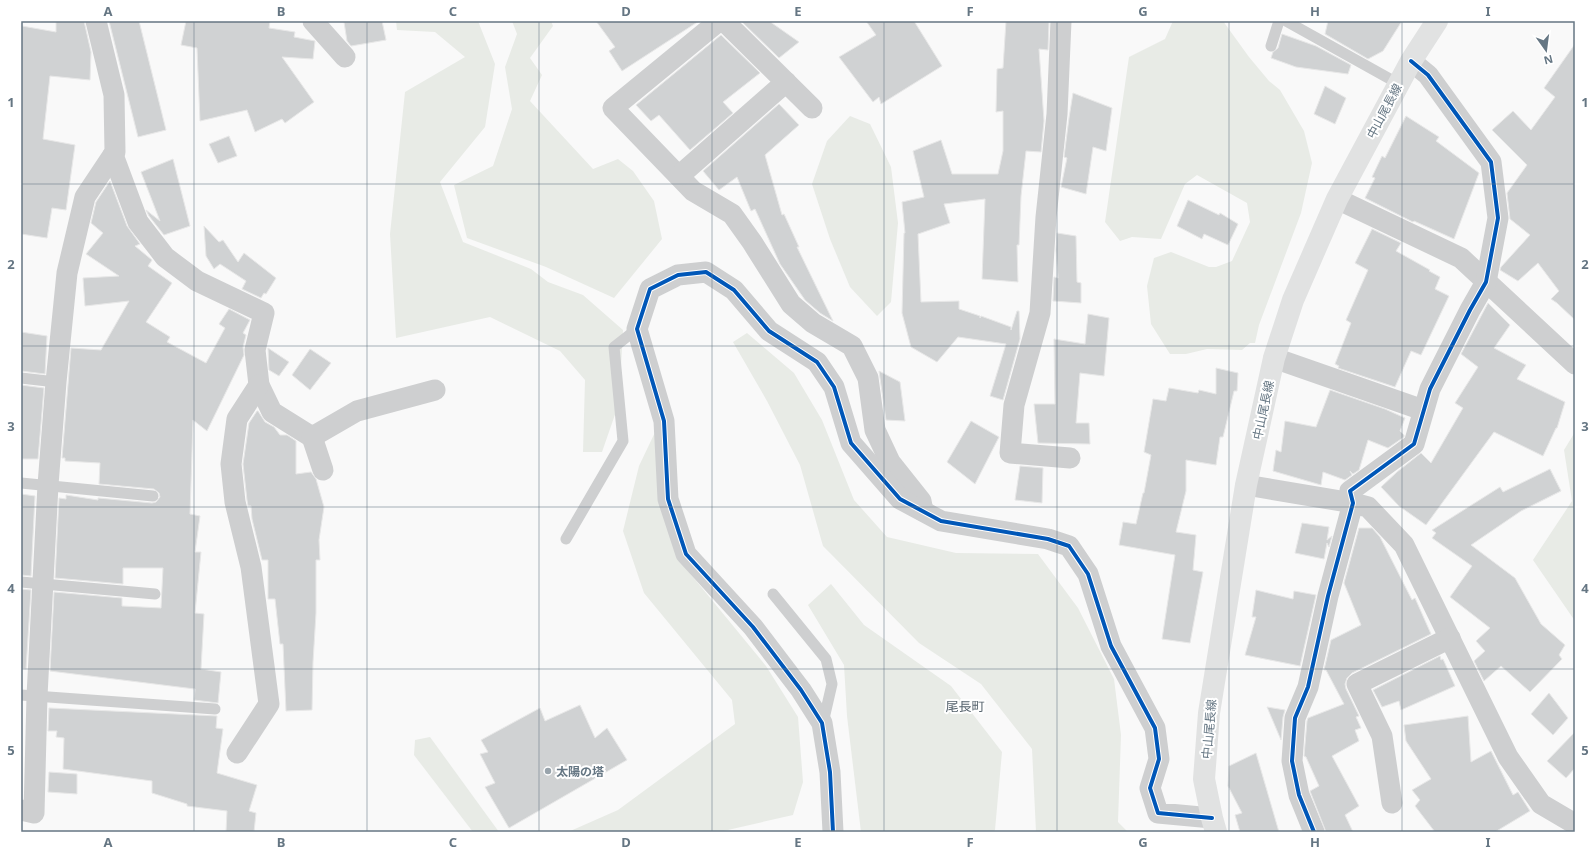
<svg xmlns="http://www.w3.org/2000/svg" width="1596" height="853" viewBox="0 0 1596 853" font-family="'Noto Sans','Noto Sans JP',sans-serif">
<rect width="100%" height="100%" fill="#f9f9f9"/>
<g fill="#e8ebe6">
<polygon points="396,21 478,21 495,64 485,127 440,182 463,242 531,269 548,282 583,295 623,330 619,403 602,452 583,452 585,380 560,351 490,317 396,338 390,234 405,92 465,57 435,32 397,30"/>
<polygon points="512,21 551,21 553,26 530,58 542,75 530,101 593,169 618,159 633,171 654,201 662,239 614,298 546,267 467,238 454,185 493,166 512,109 505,67 517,34"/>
<polygon points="1173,21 1223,21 1249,57 1269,81 1280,90 1304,131 1312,163 1301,213 1259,325 1255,343 1250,343 1242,350 1207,349 1186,354 1170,354 1151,324 1147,286 1154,258 1171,252 1209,267 1216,267 1232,261 1250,222 1247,203 1197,175 1185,184 1161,239 1132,237 1120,241 1105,222 1129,57 1165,39"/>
<polygon points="850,116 870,124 891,167 898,223 891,302 877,316 850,287 830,239 812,184 827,141"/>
<polygon points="747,333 794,373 822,420 854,500 887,537 956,553 1038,554 1078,608 1114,679 1121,735 1118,822 1128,832 1036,832 1032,749 981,684 919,643 823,546 800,465 767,401 733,342"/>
<polygon points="658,426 679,560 766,666 798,717 803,782 793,815 719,832 568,832 618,810 735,724 732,700 644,593 623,531 639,466"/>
<polygon points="1575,432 1575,621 1533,560 1572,501 1564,450"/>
<polygon points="831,584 864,625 951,686 1002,752 995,830 992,832 861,832 847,716 844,665 808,605"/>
<polygon points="430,737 499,832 473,832 414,755 415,740"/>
</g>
<g fill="#d0d2d3" stroke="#e8e8e8">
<polygon points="56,21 84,21 91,52 90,80 50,76 43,139 75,145 66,210 52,208 47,238 21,234 21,43 22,26 56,32"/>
<polygon points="109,21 139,21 166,130 138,137"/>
<polygon points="186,21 270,21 269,28 295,32 294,37 315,41 313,59 282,57 314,102 285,123 282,119 255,132 247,110 200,121 197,48 181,45"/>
<polygon points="356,21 382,21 386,40 351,46 347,41 344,22"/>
<polygon points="596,21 699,21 622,71 609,51 615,47"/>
<polygon points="741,21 769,21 799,42 779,58"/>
<polygon points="866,21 914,21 942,66 881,104 879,97 873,102 839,57 876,35"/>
<polygon points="1006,21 1049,22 1048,50 1039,49 1044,121 1041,152 1026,151 1021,196 1019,245 1017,245 1018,282 982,279 985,199 944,204 950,223 918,234 921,302 959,301 959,309 980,316 980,318 981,316 1011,327 1011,330 1017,311 1019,311 1020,339 1003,400 990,396 1006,344 958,337 937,362 911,347 902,313 904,233 905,233 902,202 924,197 913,151 941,140 952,174 998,174 1003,151 1003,111 996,112 997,69 1003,68"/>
<polygon points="1328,21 1402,21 1383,51 1368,59 1325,34"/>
<polygon points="1282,34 1316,46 1351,65 1348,74 1296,67 1271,58 1273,52 1278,48"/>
<polygon points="721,35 760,73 723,102 733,113 690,150 659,115 651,121 636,105"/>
<polygon points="1575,44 1575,320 1557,303 1551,299 1559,291 1538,263 1518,281 1500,270 1501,267 1530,235 1510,219 1507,193 1527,165 1492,130 1513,111 1531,130 1555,97 1544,88"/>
<polygon points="1325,86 1346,98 1335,124 1314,114"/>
<polygon points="1073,93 1112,108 1106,151 1093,147 1086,194 1061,187 1067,158 1064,157 1069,118"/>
<polygon points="779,104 799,125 765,155 782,215 784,214 799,247 797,247 833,321 820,313 805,300 780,264 755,209 751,211 737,177 719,190 703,171"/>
<polygon points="1406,116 1439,137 1436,141 1479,173 1454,239 1414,221 1413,222 1365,198 1375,178 1372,177 1382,156 1385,158"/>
<polygon points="229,136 237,156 218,163 209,144"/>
<polygon points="173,159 190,226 164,235 149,216 146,210 160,221 141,172"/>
<polygon points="110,181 127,226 140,244 135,246 152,260 148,266 172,283 146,322 170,337 167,342 206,363 225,328 219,324 229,309 250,320 243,333 246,335 243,347 244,355 207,431 193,420 190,514 200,516 195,552 201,552 195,613 204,614 201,669 221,672 218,703 194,700 195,689 50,671 54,592 122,598 122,606 161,608 163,568 123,568 123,584 55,578 59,498 66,499 66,495 98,500 98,498 152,503 156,502 160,497 159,493 154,489 99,484 100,463 65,461 65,458 62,458 71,348 101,350 129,301 85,306 83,278 119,276 86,254 103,233 91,223 96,202"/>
<polygon points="1188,200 1219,215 1220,213 1238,224 1228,245 1204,234 1202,239 1177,226"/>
<polygon points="204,226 219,242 223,240 238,262 244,253 276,278 266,294 264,293 261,298 242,289 246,281 220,264 214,269 206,256"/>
<polygon points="1372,229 1401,243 1396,251 1430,270 1429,271 1440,277 1435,289 1449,296 1421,355 1411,351 1395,387 1338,368 1339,366 1335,364 1351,323 1346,320 1368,270 1355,263"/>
<polygon points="1057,233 1076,236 1077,282 1081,283 1081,303 1053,301 1054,277 1058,278 1056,250"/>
<polygon points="1488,303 1510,325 1494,348 1526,365 1517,379 1565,402 1557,428 1556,428 1543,456 1494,432 1426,525 1399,506 1381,487 1397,472 1421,453 1431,463 1463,408 1455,403 1478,367 1461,354"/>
<polygon points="1088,314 1109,318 1104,376 1080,373 1076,423 1089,423 1090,444 1038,443 1034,404 1055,404 1054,339 1085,344"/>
<polygon points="21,332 47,336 45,374 21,371"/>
<polygon points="268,348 289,362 279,376 269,370"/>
<polygon points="310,349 331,363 310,390 292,375"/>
<polygon points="1216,368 1238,373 1237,391 1234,391 1223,437 1220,437 1216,465 1186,460 1186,491 1176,532 1196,535 1193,570 1203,572 1190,643 1162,639 1175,555 1119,545 1123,522 1136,524 1143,493 1144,493 1151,455 1144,452 1153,399 1166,401 1169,388 1198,393 1199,390 1216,394"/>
<polygon points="879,371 900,382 905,421 886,420"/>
<polygon points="21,385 44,388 38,459 21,459"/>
<polygon points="1330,390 1385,409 1405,418 1400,431 1404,435 1404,437 1388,448 1368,440 1359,470 1353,474 1350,471 1352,475 1345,480 1323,472 1321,485 1273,471 1276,450 1281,452 1285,421 1316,427"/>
<polygon points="257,411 258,411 265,422 274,427 280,435 287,435 296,441 296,474 311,472 316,479 324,507 319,540 320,560 316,560 316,613 313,662 312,710 286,711 283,644 280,644 275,599 268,599 268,560 262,560 252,519 251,506 248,506 247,500 243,464 249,423"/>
<polygon points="971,421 999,437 975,484 947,462"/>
<polygon points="1020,466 1043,468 1042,503 1015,500"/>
<polygon points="1550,469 1561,491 1521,511 1471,545 1515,578 1541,624 1565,645 1559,655 1562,659 1530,692 1501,666 1484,681 1474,661 1485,651 1476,641 1490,628 1450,597 1472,566 1432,538 1436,533 1432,530 1500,487 1503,492"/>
<polygon points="21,494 35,496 31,576 21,575"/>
<polygon points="1302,523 1329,527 1327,540 1332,536 1329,547 1327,543 1324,559 1295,553"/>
<polygon points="1359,528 1372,528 1380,537 1412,600 1415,598 1431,634 1352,673 1347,678 1345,684 1346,689 1359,716 1356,717 1361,728 1355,730 1359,741 1332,756 1359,806 1345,815 1353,832 1326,832 1310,791 1319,786 1306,757 1304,756 1307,721 1308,718 1344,704 1326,670 1324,670 1331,640 1361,625 1344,583"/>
<polygon points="21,589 31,590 26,669 21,668"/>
<polygon points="1256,590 1293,599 1294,591 1316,595 1300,666 1245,655 1256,617 1252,617"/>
<polygon points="1440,656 1441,660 1443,659 1455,686 1401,710 1399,701 1382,707 1373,690"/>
<polygon points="1549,693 1568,718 1553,735 1531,714"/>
<polygon points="580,705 595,738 607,728 627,760 509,828 485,787 495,783 480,754 488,752 481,740 540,708 545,721"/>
<polygon points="1267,707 1285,710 1283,717 1281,740"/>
<polygon points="49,708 217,716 216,728 223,729 217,773 257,785 249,811 256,813 254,832 226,832 227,811 187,806 187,804 152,793 152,781 63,769 64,738 56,737 57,731 48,731"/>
<polygon points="1468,716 1471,762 1491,751 1513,795 1518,792 1530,811 1495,832 1435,832 1415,806 1420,800 1412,790 1431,779 1406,741 1404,725"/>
<polygon points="1575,732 1575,768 1566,778 1547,761"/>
<polygon points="1256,753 1279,832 1240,832 1235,815 1242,813 1228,786 1229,766"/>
<polygon points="49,772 77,774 77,794 48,792"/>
</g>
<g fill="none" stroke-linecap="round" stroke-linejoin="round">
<g stroke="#cecfd0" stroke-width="11">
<polyline points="1286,21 1399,84"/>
<polyline points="1271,46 1279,21"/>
<polyline points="21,378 56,382"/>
<polyline points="21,483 153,496"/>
<polyline points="566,539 623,441 614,347 637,329"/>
<polyline points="21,582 155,594"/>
<polyline points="773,594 826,659 832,684 823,723"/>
<polyline points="21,695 215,709"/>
</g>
<g stroke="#cecfd0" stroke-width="21">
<polyline points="313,21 345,57"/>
<polyline points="719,21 613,108 693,191 732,214 752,242 791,304 813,323 852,346 868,378 875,430 890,462 921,501 923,511"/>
<polyline points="724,21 812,108"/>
<polyline points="1061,21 1057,114 1046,217 1040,313 1014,405 1010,453 1070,458"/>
<polyline points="113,155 138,222 165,257 197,281 264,313 255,350 259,385 272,412 312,437 357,411 435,390"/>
<polyline points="679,176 786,82"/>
<polyline points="1337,199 1461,258 1575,364"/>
<polyline points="1274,358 1423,410"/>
<polyline points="312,437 323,470"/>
<polyline points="1246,485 1353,503 1368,507 1404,545 1508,757 1541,804 1575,824"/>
<polyline points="237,753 269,704 251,567 235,502 231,464 237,419 259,385"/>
<polyline points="1392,803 1382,736 1357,684 1450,638"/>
<polyline points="21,810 34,813 37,696 48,485 56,382 67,273 85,197 115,152 114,95 96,21"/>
<polyline points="833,832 830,772 822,723 801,690 753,627 686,554 668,499 664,421 637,329 650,289 678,275 706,272 734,290 769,331 817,362 834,387 851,443 900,499 941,521 1048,539 1069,546 1088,574 1111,646 1155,728 1159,759 1150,788 1158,813 1212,818"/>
<polyline points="1314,832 1299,795 1292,761 1295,718 1308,687 1328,596 1353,503 1350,491 1414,444 1430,389 1470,310 1486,282 1498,218 1491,162 1428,75 1411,61"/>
</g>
<polyline stroke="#e1e2e2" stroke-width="22" points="1216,832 1212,818 1204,779 1209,713 1246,485 1274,358 1293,300 1337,199 1411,61 1437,21"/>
<g stroke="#fff" stroke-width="6">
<g id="cycleway">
<polyline points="833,832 830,772 822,723 801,690 753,627 686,554 668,499 664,421 637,329 650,289 678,275 706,272 734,290 769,331 817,362 834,387 851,443 900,499 941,521 1048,539 1069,546 1088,574 1111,646 1155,728 1159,759 1150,788 1158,813 1212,818"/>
<polyline points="1314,832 1299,795 1292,761 1295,718 1308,687 1328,596 1353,503 1350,491 1414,444 1430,389 1470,310 1486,282 1498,218 1491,162 1428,75 1411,61"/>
</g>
</g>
<use href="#cycleway" stroke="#0057b8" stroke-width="4"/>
</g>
<path fill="none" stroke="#657683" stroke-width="1" stroke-opacity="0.55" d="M194,21v811M367,21v811M539,21v811M712,21v811M884,21v811M1057,21v811M1229,21v811M1402,21v811M21,184h1554M21,346h1554M21,507h1554M21,669h1554"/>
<circle fill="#99a4ac" stroke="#fff" stroke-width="1.5" cx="548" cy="771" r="4"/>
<g text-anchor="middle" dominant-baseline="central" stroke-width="4" stroke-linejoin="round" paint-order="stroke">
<g font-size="12" fill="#657683" stroke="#fff">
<text transform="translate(1384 111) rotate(-62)">中山尾長線</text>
<text transform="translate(1263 410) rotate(-78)">中山尾長線</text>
<text transform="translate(1209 729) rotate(-85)">中山尾長線</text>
</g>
<g font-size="12" font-weight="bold" fill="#657683" stroke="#fff" text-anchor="start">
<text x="556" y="771">太陽の塔</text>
</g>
<g font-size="13" fill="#57646e" stroke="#fff">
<text x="965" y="706">尾長町</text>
</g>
</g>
<rect width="1596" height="853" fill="none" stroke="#ffffff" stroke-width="44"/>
<g transform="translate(1546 50) rotate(166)" stroke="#ffffff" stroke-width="3" paint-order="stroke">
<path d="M0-3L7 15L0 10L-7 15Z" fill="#657683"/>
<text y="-6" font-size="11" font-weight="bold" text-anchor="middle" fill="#657683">N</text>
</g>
<rect x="22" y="22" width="1552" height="809" fill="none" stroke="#657683" stroke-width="1.5"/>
<g font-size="13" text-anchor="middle" font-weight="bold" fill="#657683">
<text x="108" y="16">A</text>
<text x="281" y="16">B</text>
<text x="453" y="16">C</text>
<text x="626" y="16">D</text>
<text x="798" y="16">E</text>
<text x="970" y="16">F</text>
<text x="1143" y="16">G</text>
<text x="1315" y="16">H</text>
<text x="1488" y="16">I</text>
<text x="11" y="107">1</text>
<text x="1585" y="107">1</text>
<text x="11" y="269">2</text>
<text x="1585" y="269">2</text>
<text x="11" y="431">3</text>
<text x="1585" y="431">3</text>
<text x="11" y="593">4</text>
<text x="1585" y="593">4</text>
<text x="11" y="755">5</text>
<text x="1585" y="755">5</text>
<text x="108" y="847">A</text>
<text x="281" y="847">B</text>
<text x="453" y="847">C</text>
<text x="626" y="847">D</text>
<text x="798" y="847">E</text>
<text x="970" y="847">F</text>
<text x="1143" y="847">G</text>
<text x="1315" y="847">H</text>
<text x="1488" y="847">I</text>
</g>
</svg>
